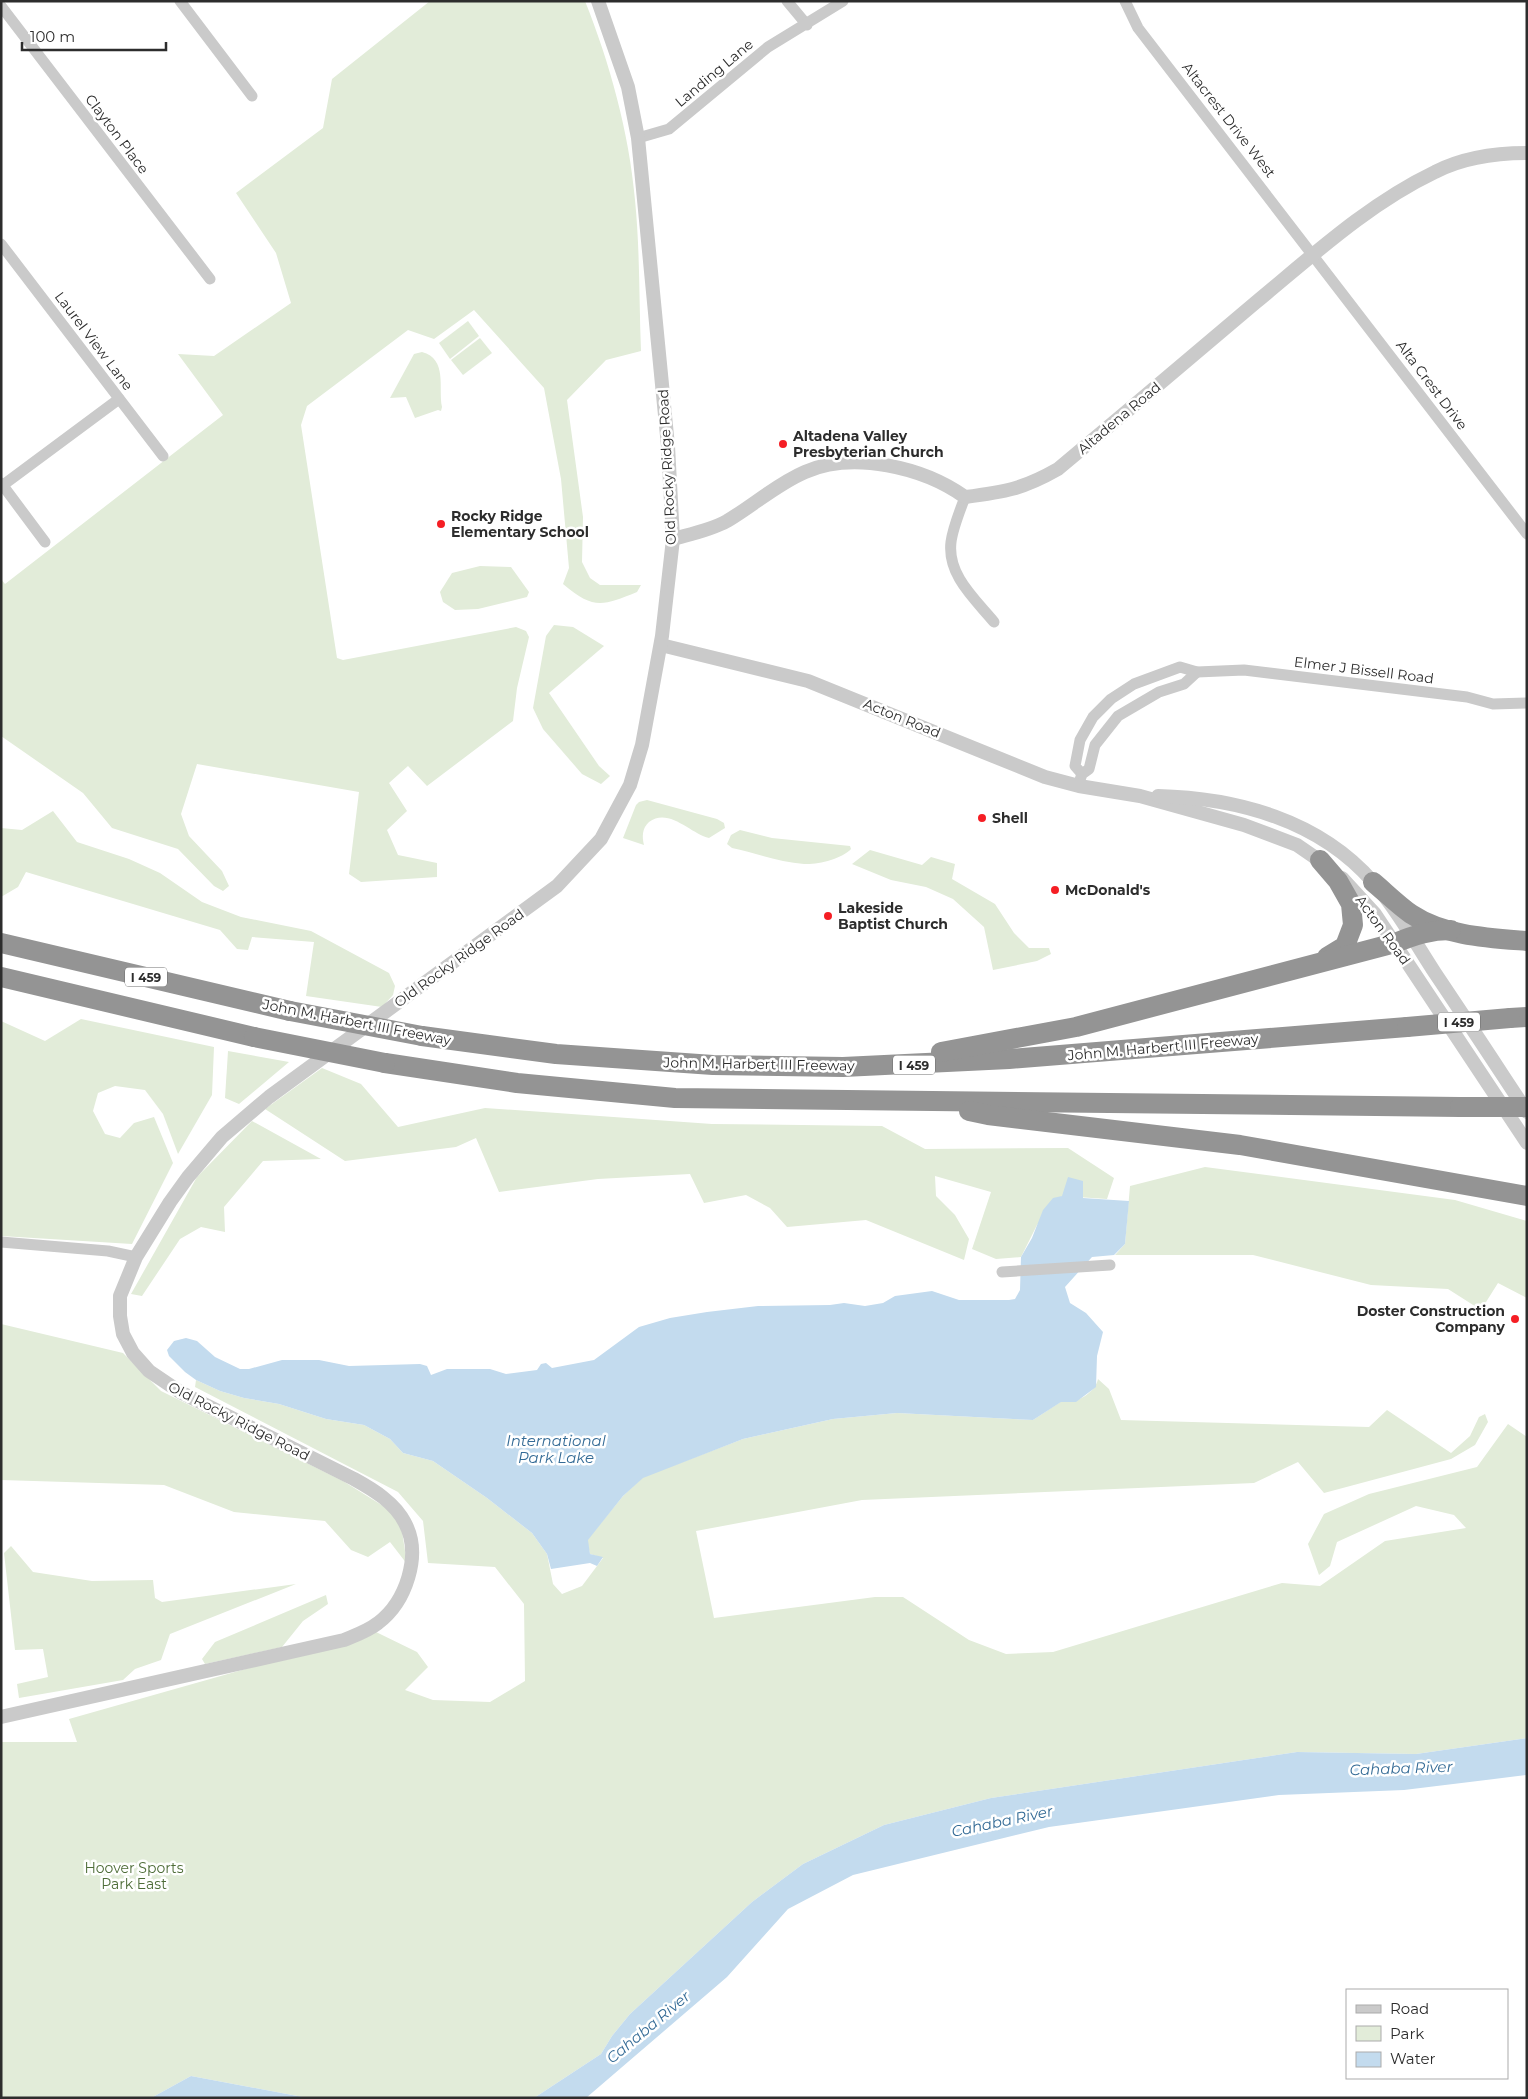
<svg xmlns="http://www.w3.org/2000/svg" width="1528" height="2099" viewBox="0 0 1528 2099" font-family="Montserrat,sans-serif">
<rect width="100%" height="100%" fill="#fff"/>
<g fill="#e2ecd9">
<path d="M430,1h155c25,63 44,131 50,199 5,50 4,101 6,151l-35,9 -39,40 16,117 -1,45 8,16 10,7h41l-4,7c-35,14 -43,18 -74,-8l6,-16 -8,-89 -17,-91 -70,-78 -40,29 -26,-9 -101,76 -6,19 36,233 6,2 173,-33 10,4 3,6 -12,51 -4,33 -86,65 -19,-20 -19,17 18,28 -20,19 11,25 39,8v14l-76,5 -12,-8 10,-82 -162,-28 -16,50 8,22 33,35 7,15 -6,5 -9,-5 -36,-37 -66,-21 -29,-35 -82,-57v-157l4,5 218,-169 -45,-61 36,2 77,-53 -15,-50 -40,-60 87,-65 9,-49z"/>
<polygon points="468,321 479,336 450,359 439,343"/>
<polygon points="480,338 492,353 463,375 451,360"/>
<path d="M422,352c26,7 16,36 20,55l-1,4 -3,-1 -23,8 -9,-21 -16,1 24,-44z"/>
<polygon points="480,566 511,567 529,592 527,597 478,609 455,610 443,602 440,592 452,573"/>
<polygon points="554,625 573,627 604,646 549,693 599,766 610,776 601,784 582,774 543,729 533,708 546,636"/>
<path d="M647,800l70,19 7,4 1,5 -16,10c-18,-4 -40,-31 -60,-16 -7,6 -7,15 -5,23l-21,-7 13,-33 3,-3z"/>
<polygon points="53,811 77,842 129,859 160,873 202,902 241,917 311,931 389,973 395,986 393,995 382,1007 306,996 314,942 252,937 248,950 237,949 220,930 26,872 18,887 1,897 1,828 22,830"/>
<path d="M740,830l32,8 78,8 1,3c-9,10 -34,16 -47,15 -24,-2 -49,-11 -72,-16l-5,-4 4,-9z"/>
<polygon points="870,850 922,865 931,857 955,864 952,879 995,904 1014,933 1029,948 1049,948 1051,954 1037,961 993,970 984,927 953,899 926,887 891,880 852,864"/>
<polygon points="81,1019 214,1047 212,1095 178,1154 163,1114 145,1090 115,1086 98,1093 93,1111 105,1134 120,1138 134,1123 154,1117 173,1163 132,1244 1,1236 1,1021 45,1041"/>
<polygon points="228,1051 289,1062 239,1104 225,1098"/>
<polygon points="322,1068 361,1084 398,1127 485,1108 712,1124 882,1126 925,1149 1068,1148 1114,1178 1107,1199 1062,1196 1037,1225 1021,1257 996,1259 972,1249 991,1192 935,1176 936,1196 955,1215 969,1239 964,1260 866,1220 787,1227 770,1208 746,1195 704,1203 690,1174 598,1179 499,1192 476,1138 456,1147 345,1161 265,1109"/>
<polygon points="252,1121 321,1159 263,1161 224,1207 225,1232 201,1227 180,1239 142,1296 131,1294 197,1177"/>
<polygon points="1205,1167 1455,1200 1527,1221 1527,1298 1498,1283 1481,1310 1448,1289 1371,1285 1253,1255 1115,1255 1125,1244 1130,1186"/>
<polygon points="1,1324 123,1353 161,1391 343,1481 388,1509 401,1525 407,1564 390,1542 368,1557 351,1550 325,1521 234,1512 164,1485 1,1480"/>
<path d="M1098,1379l11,10 12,31 248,7 18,-17 64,43 19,-17 9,-19 6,-3 3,8 -13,23 -24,14 -127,34 -26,-31 -44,21 -392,17 -166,31 18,87 161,-21h28l66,43 37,14 47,-2 229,-69 38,3 65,-45 81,-13 -12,-13 -38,-9 -79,36 -7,24 -11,9 -11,-31 16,-30 45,-20 108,-27 31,-43 19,13v301l-111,16 -119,-2 -306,46 -107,27 -81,39 -51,38 -122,112 -18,22 -11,18 -67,44h-226l-117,-22 -40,22h-150v-356h76l-8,-23 307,-87 41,20 11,15 -23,23 28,10 57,2 35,-21 -1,-77 -29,-37 -67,-4 -5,-42 -25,-29 -203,-105 1,-7 24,11 24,7 35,6 47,15 38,6 26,14 13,14 30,8 54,37 45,35 15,21 6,30 9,10 20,-8 21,-28 -13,-4 -3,-14 36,-44 20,-19 100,-38 90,-20 64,-6 136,7 29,-19c13,4 33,-8 36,-22z"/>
<polygon points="11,1546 33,1572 92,1581 153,1580 155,1598 162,1602 296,1584 170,1634 161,1660 135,1669 123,1680 19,1698 17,1684 48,1677 43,1649 15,1650 4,1553"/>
<polygon points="326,1595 328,1604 303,1621 282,1647 205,1664 202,1659 215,1642"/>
</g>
<g fill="#c3dbee">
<polygon points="1068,1177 1083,1181 1083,1198 1129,1201 1125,1244 1114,1255 1092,1257 1065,1287 1070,1303 1086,1313 1103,1332 1097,1356 1096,1387 1076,1402 1061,1402 1033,1420 897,1413 833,1419 743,1439 643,1478 623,1496 588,1540 590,1554 603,1557 597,1566 590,1563 551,1569 547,1554 532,1533 487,1498 433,1461 403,1453 390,1439 364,1425 326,1419 279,1404 244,1398 220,1391 196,1380 185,1372 169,1356 167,1350 174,1341 186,1338 197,1341 215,1357 240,1369 249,1369 282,1360 319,1360 349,1366 420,1364 427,1366 431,1375 447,1369 490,1369 506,1374 537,1370 541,1364 546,1363 552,1368 594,1360 639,1327 670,1318 707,1312 758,1306 830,1305 844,1303 865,1306 883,1303 895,1296 932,1291 959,1300 1009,1300 1015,1299 1020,1290 1021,1257 1032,1238 1043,1210 1053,1198 1062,1196"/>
<polygon points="1527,1738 1527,1775 1404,1790 1279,1795 1049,1827 853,1875 788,1909 727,1977 586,2098 534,2098 601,2054 612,2036 630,2014 752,1902 803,1864 884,1825 991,1798 1297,1752 1416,1754"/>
<polygon points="191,2076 308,2098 151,2098"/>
</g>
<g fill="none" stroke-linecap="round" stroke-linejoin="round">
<g stroke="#cacaca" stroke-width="11">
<polyline points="180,1 252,96"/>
<polyline points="787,1 807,25"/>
<polyline points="1125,1 1138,28 1527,534"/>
<polyline points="1,6 210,279"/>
<polyline points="638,138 669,129 768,47 843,1"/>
<polyline points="1,244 163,456"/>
<polyline points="1,483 45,542"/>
<polyline points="3,485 119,399"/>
<path d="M965,497c-5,14 -12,30 -14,45 -4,33 24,57 43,80"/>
<polyline points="1082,774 1075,766 1080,740 1093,717 1111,699 1134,684 1180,667 1197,672 1244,670 1467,697 1493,704 1527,703"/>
<polyline points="1080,780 1082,774 1089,769 1095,745 1118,716 1159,692 1184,684 1197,672"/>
<polyline points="1,1242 108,1251 136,1257"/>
<polyline points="1002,1272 1110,1265"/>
</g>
<g stroke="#cacaca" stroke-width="14">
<path d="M673,539c18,-5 38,-9 54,-18 27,-16 50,-37 78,-49 48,-21 118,-5 160,25 40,-5 58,-8 93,-28 66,-55 131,-110 197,-166 57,-47 113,-99 180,-131 27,-14 61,-19 92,-19"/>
<polyline points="661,645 808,681 1045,777 1079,786 1140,796 1244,825 1297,845 1326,865"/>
<path d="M1158,796c79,2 161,24 215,86 24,28 42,60 62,91 31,46 61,92 92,139"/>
<polyline points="1342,878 1375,914 1527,1143"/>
<path d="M1,1717l343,-77c12,-5 24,-9 34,-17 28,-21 44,-68 27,-100 -10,-20 -31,-33 -51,-44l-174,-87 -31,-21 -16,-18 -10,-19 -3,-18v-20l16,-39 34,-55 18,-25 34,-40 47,-40 288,-211 44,-47 29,-54 12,-40 20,-109 11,-97 -5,-93 -30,-308 -10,-51 -30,-86"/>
</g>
<g stroke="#949494" stroke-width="20">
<polyline points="1320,860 1338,881 1351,904 1353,925 1345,946 1327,957"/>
<path d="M1373,882c12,10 25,23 38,32 33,22 78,24 116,27"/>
<polyline points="1,943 290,1011"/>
<polyline points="1,977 254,1037"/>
<polyline points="1510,1018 1527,1017"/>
<polyline points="422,1036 556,1054 713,1065 843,1067 1009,1059 1407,1027"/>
<path d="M941,1052l135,-25 319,-84c20,-8 35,-13 56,-13"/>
<polyline points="385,1063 517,1083 675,1098 1460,1107"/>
<polyline points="969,1111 988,1115 1240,1145 1527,1196"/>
</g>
<g stroke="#949494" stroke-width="20">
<polyline points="290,1011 422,1036"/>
<polyline points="1407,1027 1510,1018"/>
<polyline points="254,1037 385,1063"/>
<polyline points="1460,1107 1527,1107"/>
</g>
</g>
<g fill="#f51e24" stroke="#fff" stroke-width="2">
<circle cx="783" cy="444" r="5"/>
<circle cx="441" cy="524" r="5"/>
<circle cx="982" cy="818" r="5"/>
<circle cx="1055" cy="890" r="5"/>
<circle cx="828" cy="916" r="5"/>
<circle cx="1515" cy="1319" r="5"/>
</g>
<g text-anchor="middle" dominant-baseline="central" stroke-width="5" stroke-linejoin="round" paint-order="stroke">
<g fill="#fff" stroke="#6c6c6c" stroke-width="1">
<rect x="125" y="967.5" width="42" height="19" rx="4"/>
<rect x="1438" y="1012.5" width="42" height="19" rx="4"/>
<rect x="893" y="1055.5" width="42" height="19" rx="4"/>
</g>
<g font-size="12" font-weight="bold" fill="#2d2d2d">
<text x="146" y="977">I 459</text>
<text x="1459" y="1022">I 459</text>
<text x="914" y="1065">I 459</text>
</g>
<g font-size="14" fill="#2d2d2d" stroke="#fff">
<text transform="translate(714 73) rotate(-40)">Landing Lane</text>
<text transform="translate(1229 120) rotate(52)">Altacrest Drive West</text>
<text transform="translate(117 134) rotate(53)">Clayton Place</text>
<text transform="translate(94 341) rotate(53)">Laurel View Lane</text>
<text transform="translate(1432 385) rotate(53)">Alta Crest Drive</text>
<text transform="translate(1119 418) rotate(-40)">Altadena Road</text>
<text transform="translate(667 467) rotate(-93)">Old Rocky Ridge Road</text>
<text transform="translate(1364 670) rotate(7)">Elmer J Bissell Road</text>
<text transform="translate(902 718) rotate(22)">Acton Road</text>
<text transform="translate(1383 930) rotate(54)">Acton Road</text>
<text transform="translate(459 958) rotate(-36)">Old Rocky Ridge Road</text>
<text transform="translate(357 1022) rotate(11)">John M. Harbert III Freeway</text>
<text transform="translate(1163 1047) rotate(-5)">John M. Harbert III Freeway</text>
<text transform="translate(759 1064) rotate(1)">John M. Harbert III Freeway</text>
<text transform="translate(239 1421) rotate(27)">Old Rocky Ridge Road</text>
</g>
<g font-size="14" font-weight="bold" fill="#2d2d2d" stroke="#fff" text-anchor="start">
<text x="793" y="436">Altadena Valley<tspan x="793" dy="16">Presbyterian Church</tspan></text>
<text x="451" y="516">Rocky Ridge<tspan x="451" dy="16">Elementary School</tspan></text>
<text x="992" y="818">Shell</text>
<text x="1065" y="890">McDonald's</text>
<text x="838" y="908">Lakeside<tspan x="838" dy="16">Baptist Church</tspan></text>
<text x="1505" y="1311" text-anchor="end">Doster Construction<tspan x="1505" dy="16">Company</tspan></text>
</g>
<g font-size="14" fill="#4d6c37" stroke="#fff">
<text x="134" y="1868">Hoover Sports<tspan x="134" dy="16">Park East</tspan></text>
</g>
<g font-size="15" font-style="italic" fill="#346b96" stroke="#fff">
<text x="556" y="1440">International<tspan x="556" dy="17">Park Lake</tspan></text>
<text transform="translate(1401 1768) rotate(-2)">Cahaba River</text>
<text transform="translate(1002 1821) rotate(-12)">Cahaba River</text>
<text transform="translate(648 2027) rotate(-40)">Cahaba River</text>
</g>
</g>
<rect width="1528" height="2099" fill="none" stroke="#2d2d2d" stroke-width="5"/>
<rect x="1346" y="1989" width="162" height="90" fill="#ffffff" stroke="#ababab"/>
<rect x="1356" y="2005" width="25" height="8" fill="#cacaca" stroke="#ababab"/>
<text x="1390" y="2014" font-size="15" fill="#2d2d2d">Road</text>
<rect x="1356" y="2026" width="25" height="15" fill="#e2ecd9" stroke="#ababab"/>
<text x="1390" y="2039" font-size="15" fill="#2d2d2d">Park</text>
<rect x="1356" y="2052" width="25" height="15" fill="#c3dbee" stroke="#ababab"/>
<text x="1390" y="2064" font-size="15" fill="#2d2d2d">Water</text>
<path d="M22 42v8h144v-8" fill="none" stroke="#2d2d2d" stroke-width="2.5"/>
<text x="30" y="42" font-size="15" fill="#2d2d2d" stroke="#ffffff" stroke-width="4" paint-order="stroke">100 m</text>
</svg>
